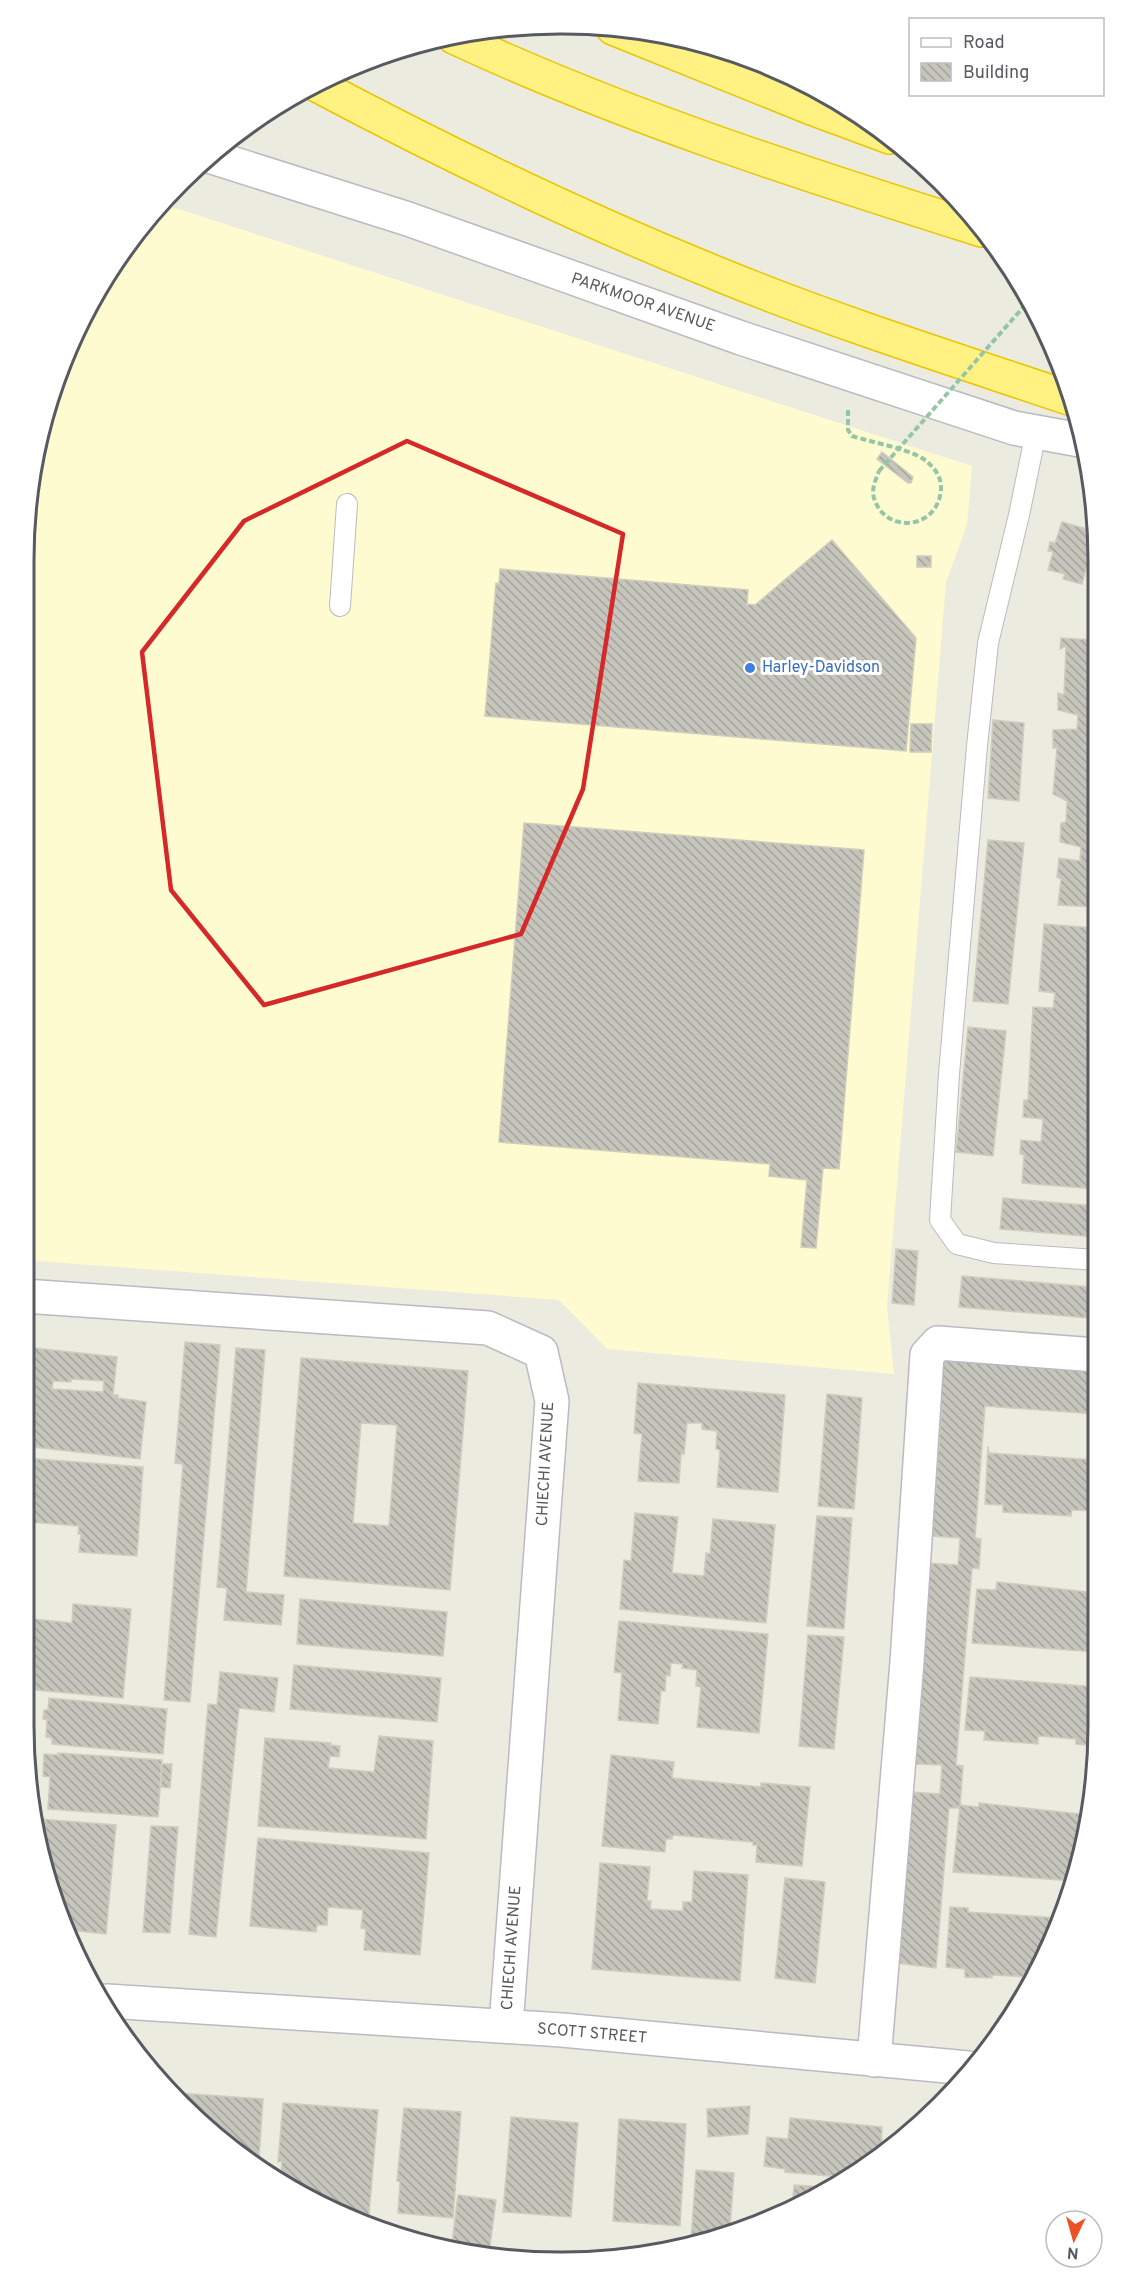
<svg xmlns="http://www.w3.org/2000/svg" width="1122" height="2287" viewBox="0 0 1122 2287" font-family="Overpass,sans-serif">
<defs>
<pattern id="building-back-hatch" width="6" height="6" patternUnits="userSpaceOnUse" patternTransform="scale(1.5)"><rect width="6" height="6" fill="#c6c5bc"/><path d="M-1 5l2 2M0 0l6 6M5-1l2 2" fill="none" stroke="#a4a39c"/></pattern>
</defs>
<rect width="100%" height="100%" fill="#ecebdf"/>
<polygon fill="#fefbd1" points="163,204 972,466 967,525 946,582 887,1307 894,1374 607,1349 559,1300 24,1260 25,526 42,422 79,324 135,234"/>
<g fill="url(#building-back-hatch)" stroke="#d0cdbd" stroke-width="1.5" fill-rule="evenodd">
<polygon points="882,452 913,477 911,483 908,483 877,459"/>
<polygon points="1062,522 1094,531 1094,571 1086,569 1082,584 1063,579 1065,574 1048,570 1053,552 1048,551 1050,542 1055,543"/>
<polygon points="832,540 916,638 906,751 485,716 496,583 499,584 500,569 748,590 747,604 755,605"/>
<rect x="917" y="556" width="14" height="11"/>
<polygon points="1061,638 1094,640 1095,907 1058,905 1061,879 1057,877 1059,858 1080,861 1081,847 1060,842 1061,823 1066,822 1067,801 1053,794 1057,748 1053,748 1053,730 1077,729 1078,715 1058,710 1058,693 1064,695 1066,646 1060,649"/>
<polygon points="993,720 1024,723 1019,801 988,798"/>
<polygon points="911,724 932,724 931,752 910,752"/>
<polygon points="524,823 864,850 839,1169 823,1168 816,1248 801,1247 807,1180 769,1176 770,1164 499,1142"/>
<polygon points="988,840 1024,843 1008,1004 973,1001"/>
<polygon points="1044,924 1095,928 1095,1128 1093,1128 1091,1144 1095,1145 1095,1189 1022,1183 1024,1155 1020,1154 1021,1140 1041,1142 1043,1119 1023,1117 1024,1100 1028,1100 1033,1007 1053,1008 1055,993 1039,991"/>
<polygon points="968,1027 1006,1031 993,1156 956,1152"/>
<polygon points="1003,1198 1095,1206 1095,1237 1000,1229"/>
<polygon points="896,1249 918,1251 914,1305 892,1303"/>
<polygon points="962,1276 1091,1287 1089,1318 959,1307"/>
<polygon points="185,1342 220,1345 190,1702 164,1700 183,1464 175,1463"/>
<path d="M24,1347l93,10 -4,38h5v3l28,4 -6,57 -116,-13zM71,1379l33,2 -1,11 -51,-3 1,-8 18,1z"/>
<polygon points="236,1348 265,1350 246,1592 284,1595 281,1625 224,1620 227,1588 217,1587"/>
<path d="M301,1358l167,13 -18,219 -166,-14zM361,1423l36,2 -8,101 -36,-3z"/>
<polygon points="940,1359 1096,1371 1096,1414 985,1406 975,1538 981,1539 979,1569 972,1568 956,1765 963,1766 960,1808 949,1808 936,1968 896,1963 910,1792 940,1794 942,1765 913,1764 928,1563 958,1565 960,1538 932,1536 942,1403 936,1403"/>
<polygon points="638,1383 785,1395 778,1492 717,1487 720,1450 716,1449 717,1431 702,1429 702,1423 687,1423 684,1454 681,1454 679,1483 638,1481 642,1434 634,1433"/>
<polygon points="827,1394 862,1398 854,1509 818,1506"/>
<polygon points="988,1446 989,1453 1096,1460 1096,1511 1072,1510 1071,1516 1003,1512 1003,1505 985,1504"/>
<polygon points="24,1458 143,1467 137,1556 79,1552 81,1534 78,1534 79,1526 30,1522 29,1544 24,1543 24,1546"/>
<polygon points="635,1513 678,1517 672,1573 704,1576 706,1553 710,1554 713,1519 775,1525 766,1623 620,1609 624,1560 631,1561"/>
<polygon points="817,1516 852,1518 844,1629 807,1626"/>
<polygon points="997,1582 1096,1593 1097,1652 972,1643 977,1589 996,1590"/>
<polygon points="300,1599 447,1612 443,1656 297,1644"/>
<polygon points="73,1604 131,1609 123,1698 24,1689 24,1618 72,1623"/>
<polygon points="619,1621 768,1634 759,1733 697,1727 701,1687 696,1686 697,1670 682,1668 683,1664 671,1663 670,1676 666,1675 665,1691 661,1691 658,1724 618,1720 622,1673 614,1672"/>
<polygon points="808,1635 844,1637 834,1749 799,1746"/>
<polygon points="294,1665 441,1678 437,1722 290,1709"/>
<polygon points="220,1672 278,1678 274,1712 239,1708 216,1937 189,1934 208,1704 217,1705"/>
<polygon points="970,1677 1097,1687 1097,1746 1076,1744 1076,1739 1038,1736 1038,1744 984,1740 985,1731 965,1730"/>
<polygon points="49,1698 167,1709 163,1754 52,1744 52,1738 46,1737 47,1719 43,1719 44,1710 48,1710"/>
<polygon points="379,1736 433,1741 426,1839 258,1826 265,1738 331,1743 330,1745 340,1746 339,1757 330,1756 328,1768 374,1772"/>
<polygon points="58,1753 162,1760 158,1817 48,1809 50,1777 43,1776 44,1754 59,1755"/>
<polygon points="611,1755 674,1762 672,1778 761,1787 761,1783 810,1787 802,1866 756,1862 757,1845 753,1845 753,1842 673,1835 672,1839 666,1839 665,1852 602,1846"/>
<polygon points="162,1764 172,1764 170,1788 161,1787"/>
<polygon points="979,1803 1088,1815 1080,1865 1074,1881 953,1872 960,1805 979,1807"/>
<polygon points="39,1819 116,1825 106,1934 69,1930 53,1899"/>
<polygon points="151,1826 178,1827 170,1933 143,1932"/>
<polygon points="258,1838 429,1853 420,1955 364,1950 366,1929 361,1928 363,1910 328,1907 327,1925 317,1925 316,1932 250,1926"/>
<polygon points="600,1863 650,1867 647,1901 651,1901 650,1909 683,1911 683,1902 692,1902 694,1871 748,1875 740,1981 592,1969"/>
<polygon points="785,1878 825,1882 815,1983 775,1978"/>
<polygon points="950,1907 968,1908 968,1912 1060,1918 1043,1963 1037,1971 1032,1971 1031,1977 992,1975 992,1978 965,1977 965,1969 946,1967"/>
<polygon points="178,2093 263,2099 259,2158 256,2158 255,2165"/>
<polygon points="283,2103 378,2110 368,2226 355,2222 280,2182 282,2161 278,2162"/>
<polygon points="750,2106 748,2134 708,2137 707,2109"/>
<polygon points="404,2108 461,2112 453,2218 398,2213 400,2182 397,2181"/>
<polygon points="511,2117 578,2123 571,2217 503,2212"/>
<polygon points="790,2118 882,2127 881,2149 841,2177 785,2172 785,2169 764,2166 767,2137 788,2139"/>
<polygon points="619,2119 686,2124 680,2226 613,2221"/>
<polygon points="696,2170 734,2173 730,2228 691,2240"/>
<polygon points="794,2185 827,2187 798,2208 792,2210"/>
<polygon points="458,2195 496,2200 489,2254 451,2251"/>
</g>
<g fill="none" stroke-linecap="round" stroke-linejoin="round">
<g stroke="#babbc2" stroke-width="22">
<g id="service">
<polyline points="1036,432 1019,515 988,643 977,746 949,1074 940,1220 957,1244 994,1253 1096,1260"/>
<polyline points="340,606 347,504"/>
</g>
</g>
<g stroke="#babbc2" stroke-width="36">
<g id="minor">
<polyline points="24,1296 488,1328 541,1352 552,1401 506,2026"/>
<polyline points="107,2001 562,2030 968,2068"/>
<polyline points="874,2060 907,1662 927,1355 938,1343 1096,1355"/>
</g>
</g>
<g stroke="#babbc2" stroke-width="36">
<polyline id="tertiary" points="209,156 408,219 741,338 1014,428 1080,440"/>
</g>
<g stroke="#ebc500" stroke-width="36">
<g id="motorway">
<polyline points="613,28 809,107 890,137"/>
<path d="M454,37c169,79 350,137 528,193"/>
<path d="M317,85c132,70 267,135 406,191 113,46 230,83 346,122"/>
</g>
</g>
<path stroke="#93c6a9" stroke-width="4" stroke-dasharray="6 3" stroke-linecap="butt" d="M848,410v20l4,6c19,6 56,13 70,22 14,10 22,21 18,38 -8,35 -56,36 -66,2 -3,-9 2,-19 5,-27"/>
<use href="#service" stroke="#fff" stroke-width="20"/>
<use href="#minor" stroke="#fff" stroke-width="33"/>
<use href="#tertiary" stroke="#fff" stroke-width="33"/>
<use href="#motorway" stroke="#fff283" stroke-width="33"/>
<polyline stroke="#93c6a9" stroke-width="4" stroke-dasharray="6 3" stroke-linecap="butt" points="879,471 1027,303"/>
</g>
<path fill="none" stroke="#d62828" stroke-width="4.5" stroke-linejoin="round" d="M407,441l216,93 -40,255 -62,145 -257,71 -93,-115 -29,-238 102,-131z"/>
<circle fill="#3f7fe0" stroke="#fff" stroke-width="2" cx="750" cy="668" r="6"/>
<g text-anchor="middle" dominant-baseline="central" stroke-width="6" stroke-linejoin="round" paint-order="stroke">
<g font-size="16" fill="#585a61" stroke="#fff">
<text transform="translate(643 303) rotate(19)">PARKMOOR AVENUE</text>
<text transform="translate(546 1464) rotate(-87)">CHIECHI AVENUE</text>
<text transform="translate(512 1948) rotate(-86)">CHIECHI AVENUE</text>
<text transform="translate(592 2034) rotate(5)">SCOTT STREET</text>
</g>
<g font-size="16" fill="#366cbe" stroke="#fff" text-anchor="start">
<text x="762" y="668">Harley-Davidson</text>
</g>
</g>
<path d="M0 0H1122V2287H0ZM560 34H562A526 526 0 0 1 1088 560V1726A526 526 0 0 1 562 2252H560A526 526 0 0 1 34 1726V560A526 526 0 0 1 560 34Z" fill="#fff" fill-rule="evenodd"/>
<path fill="none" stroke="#585a61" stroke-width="3" d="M560 34H562A526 526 0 0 1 1088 560V1726A526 526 0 0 1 562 2252H560A526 526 0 0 1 34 1726V560A526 526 0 0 1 560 34Z"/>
<rect x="909" y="18" width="195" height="78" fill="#ffffff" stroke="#bcbdc0" stroke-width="1.5"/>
<rect x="921" y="38" width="30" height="9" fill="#ffffff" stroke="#bcbdc0" stroke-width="1.5"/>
<text x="963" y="48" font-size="18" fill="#585a61">Road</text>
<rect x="921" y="63" width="30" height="18" fill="url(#building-back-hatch)" stroke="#bcbdc0" stroke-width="1.5"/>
<text x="963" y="78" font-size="18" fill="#585a61">Building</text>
<g transform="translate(1074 2239) rotate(185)"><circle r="28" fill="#ffffff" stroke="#bcbdc0" stroke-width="1.5"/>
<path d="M0-4.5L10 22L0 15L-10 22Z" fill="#ed5224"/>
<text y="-9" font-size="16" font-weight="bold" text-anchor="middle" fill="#585a61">N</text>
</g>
</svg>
